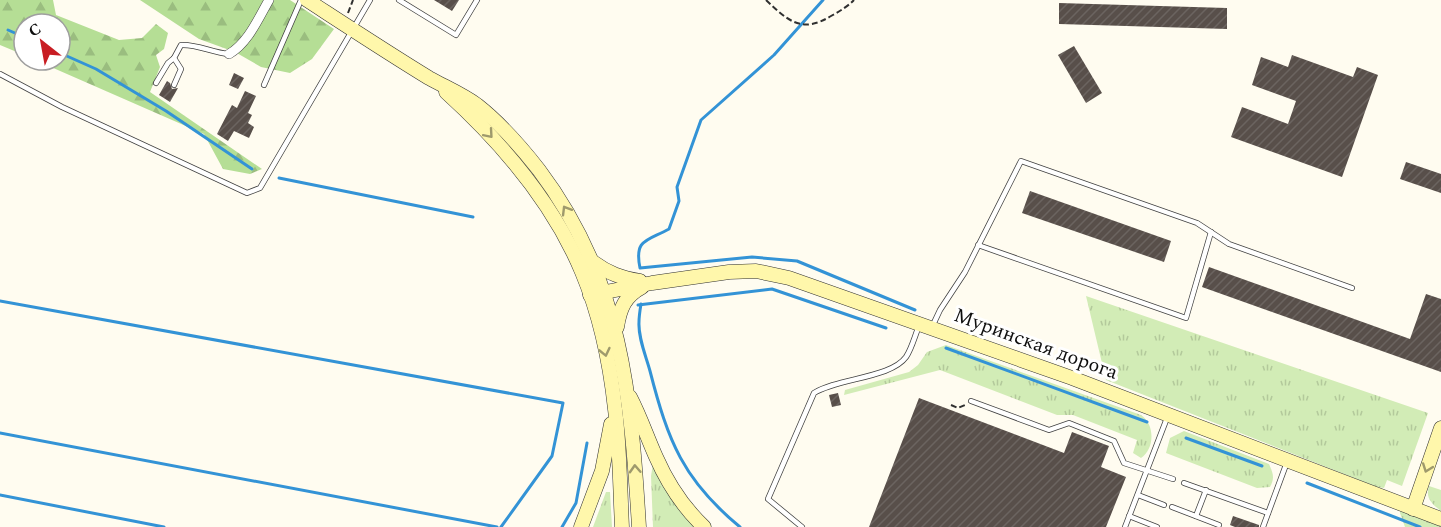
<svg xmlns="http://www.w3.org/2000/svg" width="1441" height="527" viewBox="0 0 1441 527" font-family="Spectral,serif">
<defs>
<pattern id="grass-tufts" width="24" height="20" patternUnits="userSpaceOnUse" patternTransform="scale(1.5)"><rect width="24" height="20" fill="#d2ecb6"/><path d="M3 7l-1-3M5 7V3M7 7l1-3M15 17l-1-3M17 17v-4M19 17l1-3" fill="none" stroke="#b3c99b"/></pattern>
<pattern id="forest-firs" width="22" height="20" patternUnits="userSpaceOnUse" patternTransform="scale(1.5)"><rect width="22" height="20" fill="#b5de95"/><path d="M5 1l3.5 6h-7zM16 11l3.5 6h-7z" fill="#9abd7f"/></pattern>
<pattern id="wetland-marsh" width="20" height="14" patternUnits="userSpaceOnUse" patternTransform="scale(1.5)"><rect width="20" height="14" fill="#d2ecb6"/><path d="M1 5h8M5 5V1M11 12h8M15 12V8" fill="none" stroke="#b3c99b"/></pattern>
<pattern id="building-hatch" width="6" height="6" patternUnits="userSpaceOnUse" patternTransform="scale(1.5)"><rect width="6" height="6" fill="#584f4a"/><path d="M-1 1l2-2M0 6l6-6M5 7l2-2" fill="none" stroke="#6b6460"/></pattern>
</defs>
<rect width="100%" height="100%" fill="#fffcf0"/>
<g fill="url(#grass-tufts)">
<polygon points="1086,296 1428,413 1402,486 1387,480 1384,488 1377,487 1106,380"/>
<path d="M946,345l195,70c15,10 13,35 0,43l-8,-5 4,-13 -64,-25h-16l-117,-45 -96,25 1,-5 64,-18 9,-7 9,-13z"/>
<path d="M1184,431l85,33c4,9 6,14 1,23l-13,1 -91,-35 4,-15z"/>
<polygon points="653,464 697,527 653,527 651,476"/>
<path d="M1429,486l12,4v21c-9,-7 -16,-13 -12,-25z"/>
<polygon points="606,492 610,492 612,527 593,527"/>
</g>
<g fill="url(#forest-firs)">
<polygon points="0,0 53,0 56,15 119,40 142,38 156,24 168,33 164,49 156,55 160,67 150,92 262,169 250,174 223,169 204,134 35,60 60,60 60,24 24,24 24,55 0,45"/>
<polygon points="140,0 290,0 334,29 312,59 290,73 261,67 235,52 199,39"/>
</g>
<polygon fill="url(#wetland-marsh)" points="1401,509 1441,524 1441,527 1405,527 1400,513"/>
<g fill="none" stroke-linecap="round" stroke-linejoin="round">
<g stroke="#3393d6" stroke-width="3">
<path d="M823,0l-49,55 -73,65 -24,67 2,14 -10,28c-22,12 -35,10 -29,39l112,-11 45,4 118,49"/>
<polyline points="8,30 24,37"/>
<polyline points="60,53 96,69 166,111 252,169"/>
<polyline points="279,178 473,217"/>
<polyline points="0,301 563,403 552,456 501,527"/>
<path d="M641,304c-1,6 -2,12 -2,18 -1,16 7,34 11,49 18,70 33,109 90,156"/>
<polyline points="638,305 772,289 886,328"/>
<polyline points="946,348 1147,422"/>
<polyline points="0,433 497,527"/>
<polyline points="1186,438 1262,466"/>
<polyline points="1307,483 1420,527"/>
<polyline points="0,495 164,527"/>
<polyline points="562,527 576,503 587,443"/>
</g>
</g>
<g fill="url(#building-hatch)">
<polygon points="434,0 459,0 452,11"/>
<polygon points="1059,3 1227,8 1227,29 1059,24"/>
<polygon points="1074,46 1102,93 1086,103 1058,55"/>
<polygon points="1292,55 1353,77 1357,67 1378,75 1342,177 1231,137 1242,107 1288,124 1296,101 1252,85 1261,57 1288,67"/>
<polygon points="234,73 244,78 238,89 229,85"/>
<polygon points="167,81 170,83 172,89 178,88 170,102 159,95"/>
<polygon points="245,91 256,96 248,113 252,115 248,123 254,127 249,138 234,131 228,141 217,134 232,105 237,108"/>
<polygon points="1406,162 1441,174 1441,193 1400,179"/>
<polygon points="1030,191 1171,241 1164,262 1022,213"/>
<polygon points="1209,267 1410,339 1426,294 1441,299 1441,372 1202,287"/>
<polygon points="838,393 841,405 832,407 829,395"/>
<polygon points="919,398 1064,453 1072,432 1109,446 1101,467 1126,477 1106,527 869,527"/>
<polygon points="1233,516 1259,525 1259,527 1235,527 1230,525"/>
</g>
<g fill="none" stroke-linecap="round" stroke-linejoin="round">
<g stroke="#414141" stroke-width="6">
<g id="lane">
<polyline points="399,0 456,35 477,0"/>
<polyline points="0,74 62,107 247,193 260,188 370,0"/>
<polyline points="156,83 168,63 174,58"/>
<path d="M174,85l7,-16 -7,-11 7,-13c17,-1 31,8 48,9"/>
<polyline points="264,85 301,0"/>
<polyline points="978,245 1186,318 1211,232"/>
<polyline points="932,327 940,310 965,272 1021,161 1197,223 1229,244 1352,288"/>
<polyline points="971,401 1049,430 1069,423 1114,441 1124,463 1173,479"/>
<polyline points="1184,483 1268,513"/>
<polyline points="1138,495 1164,505"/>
<polyline points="1172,507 1219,525"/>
<polyline points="1129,516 1157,527"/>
<polyline points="1196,516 1206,490"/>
<path d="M802,527l-34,-28 46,-106c24,-15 77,-15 92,-36 6,-9 9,-22 13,-31"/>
<polyline points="1125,527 1167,418"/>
<polyline points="1263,527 1287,462"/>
</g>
</g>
<g stroke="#414141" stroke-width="10">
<path id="street" d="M229,54c19,-11 29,-35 40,-54"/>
</g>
<g stroke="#303030" stroke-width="15">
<g id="secondary">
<path d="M307,0c40,26 81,53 122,78 16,9 33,16 48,27 23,18 44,42 62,65 83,110 92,225 100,357"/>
<path d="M446,92c55,50 107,110 136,180 18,43 28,91 33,137 5,39 5,79 7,118"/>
<path d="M593,262c15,11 28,16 47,19"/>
<polyline points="590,295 652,283 729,272 756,271 789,278 1072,378 1441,519"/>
<path d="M617,327c3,-19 8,-31 25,-40"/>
<path d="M630,397c10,19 17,40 26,60 11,25 28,51 48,70"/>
<polyline points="1413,509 1441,428"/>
<polyline points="581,527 602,471 611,424"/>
</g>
</g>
<g stroke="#303030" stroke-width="2" stroke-dasharray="6 3" stroke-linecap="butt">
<path d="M766,0c22,21 36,34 65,16 9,-5 16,-9 23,-16"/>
<polyline points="348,13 353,0"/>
<polyline points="951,405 958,408 965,405"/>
</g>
<use href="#lane" stroke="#fff" stroke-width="4.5"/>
<use href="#street" stroke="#fff" stroke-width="9"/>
<use href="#secondary" stroke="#fff7ab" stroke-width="14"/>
</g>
<defs><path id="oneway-chevron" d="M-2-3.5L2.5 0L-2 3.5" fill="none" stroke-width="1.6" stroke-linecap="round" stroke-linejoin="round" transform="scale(1.5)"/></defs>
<g stroke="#9f9a6c">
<use href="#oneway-chevron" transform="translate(489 134) rotate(49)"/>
<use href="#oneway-chevron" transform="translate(566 210) rotate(-121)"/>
<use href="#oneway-chevron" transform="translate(605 352) rotate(77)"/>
<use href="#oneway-chevron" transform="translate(1427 468) rotate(110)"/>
<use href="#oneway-chevron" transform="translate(635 469) rotate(-93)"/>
</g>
<g text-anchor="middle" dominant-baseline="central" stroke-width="6" stroke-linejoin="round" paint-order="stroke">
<g font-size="20" fill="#0e0e0e" stroke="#fff">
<text transform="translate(1036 344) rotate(20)">Муринская дорога</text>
</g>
</g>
<g transform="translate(42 42) rotate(329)"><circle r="28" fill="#ffffff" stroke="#9f9f9f" stroke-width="1.5"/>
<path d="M0-4.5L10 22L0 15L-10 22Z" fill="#c81d23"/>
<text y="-9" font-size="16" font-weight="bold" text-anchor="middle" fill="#0e0e0e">С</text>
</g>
</svg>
